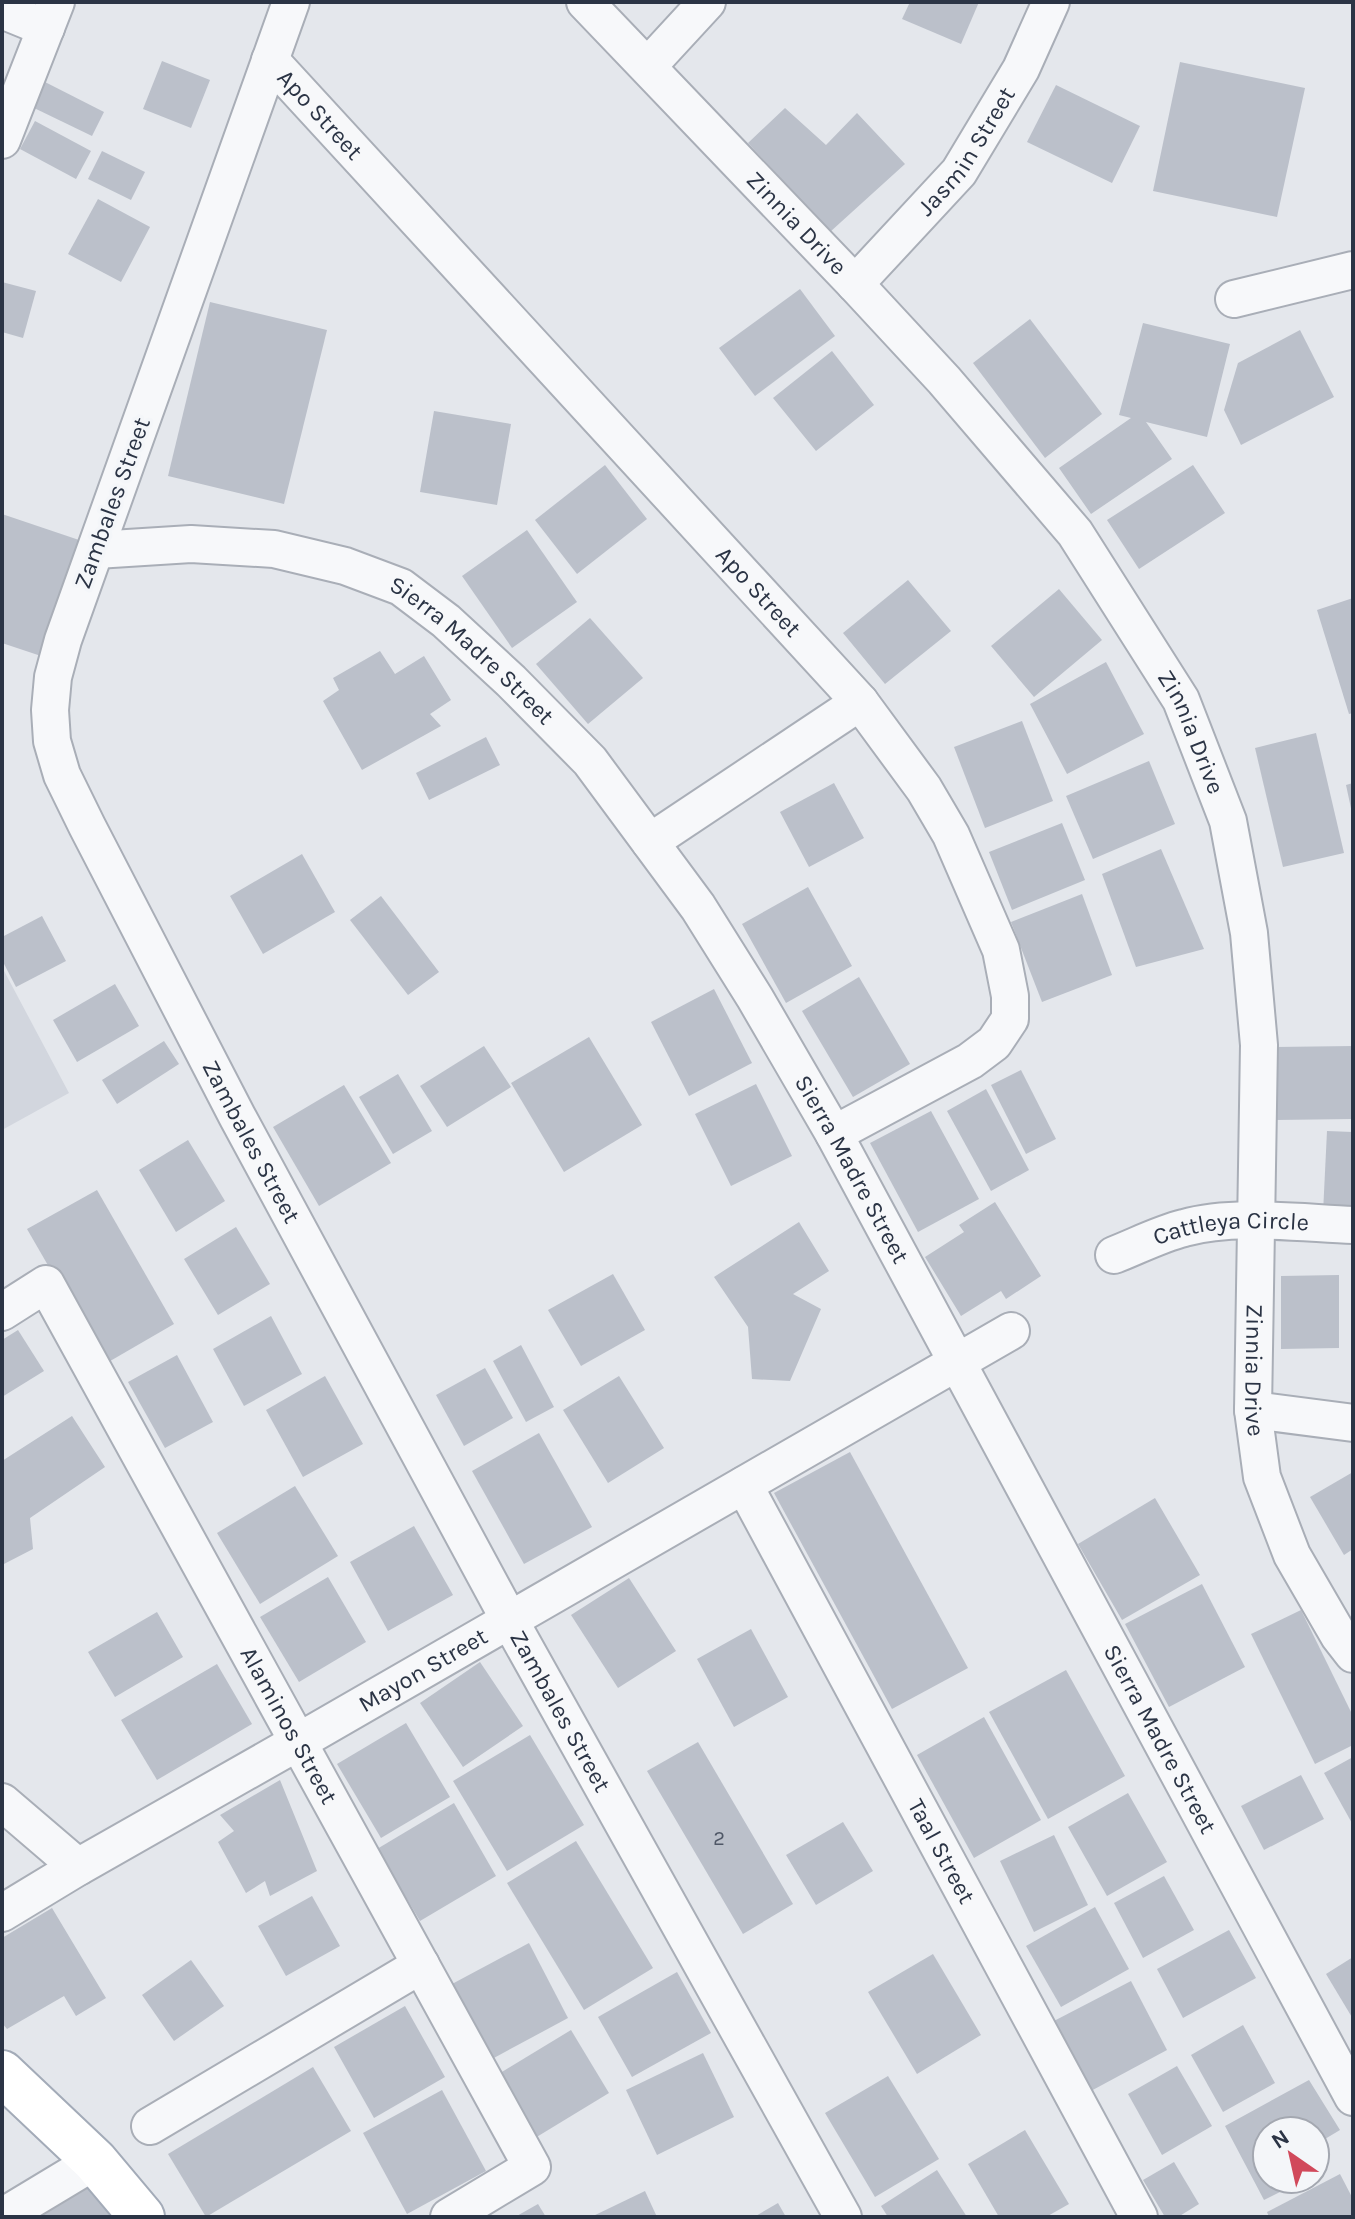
<svg xmlns="http://www.w3.org/2000/svg" width="1355" height="2219" viewBox="0 0 1355 2219" font-family="Karla,sans-serif">
<rect width="100%" height="100%" fill="#e4e7ec"/>
<polygon fill="#d2d6de" points="2,967 69,1093 2,1130"/>
<g fill="#bbc0ca">
<polygon points="910,2 979,2 961,44 902,19"/>
<polygon points="162,61 210,80 191,128 143,109"/>
<polygon points="1180,62 1305,88 1277,217 1153,191"/>
<polygon points="45,82 104,112 92,136 32,107"/>
<polygon points="1056,85 1140,126 1112,183 1027,142"/>
<polygon points="785,108 826,145 857,113 905,164 830,232 748,143"/>
<polygon points="35,121 91,151 76,179 20,149"/>
<polygon points="102,151 145,172 131,200 88,179"/>
<polygon points="98,199 150,227 121,282 68,254"/>
<polygon points="2,282 36,291 23,338 2,332"/>
<polygon points="800,289 835,336 755,396 719,348"/>
<polygon points="210,302 327,330 284,504 168,476"/>
<polygon points="1030,319 1102,414 1045,458 973,363"/>
<polygon points="1143,323 1230,344 1207,437 1146,422 1172,459 1091,514 1059,468 1131,418 1119,415"/>
<polygon points="1300,330 1334,397 1241,445 1224,410 1238,363"/>
<polygon points="832,351 874,405 816,451 773,398"/>
<polygon points="434,411 511,424 497,505 420,492"/>
<polygon points="605,465 647,519 577,574 535,520"/>
<polygon points="1193,465 1225,513 1139,569 1107,520"/>
<polygon points="2,514 82,541 41,656 2,643"/>
<polygon points="527,530 577,602 512,648 462,576"/>
<polygon points="908,580 951,631 885,684 843,633"/>
<polygon points="1059,589 1102,640 1034,697 991,646"/>
<polygon points="1353,598 1353,713 1349,714 1317,610"/>
<polygon points="590,618 643,678 588,724 536,664"/>
<polygon points="380,651 395,674 424,656 451,700 430,714 441,726 362,770 323,701 339,690 333,678"/>
<polygon points="1106,662 1144,734 1067,774 1030,704"/>
<polygon points="1022,721 1053,801 985,828 954,747"/>
<polygon points="1316,733 1344,853 1283,867 1255,748"/>
<polygon points="486,737 500,765 429,800 416,773"/>
<polygon points="1149,761 1175,824 1093,859 1066,796"/>
<polygon points="834,783 864,838 809,867 780,812"/>
<polygon points="1353,783 1353,813 1352,813 1346,785"/>
<polygon points="1062,823 1085,880 1012,910 989,852"/>
<polygon points="1161,849 1204,949 1136,967 1102,874"/>
<polygon points="302,854 335,912 263,954 230,896"/>
<polygon points="808,887 852,966 786,1003 742,924"/>
<polygon points="1082,894 1112,975 1042,1002 1011,922"/>
<polygon points="381,896 439,972 408,995 350,920"/>
<polygon points="42,916 66,961 16,987 2,960 2,937"/>
<polygon points="859,977 910,1064 853,1097 802,1011"/>
<polygon points="115,984 139,1026 77,1062 53,1020"/>
<polygon points="714,989 752,1063 689,1096 651,1022"/>
<polygon points="589,1037 642,1125 564,1172 511,1083"/>
<polygon points="164,1041 179,1064 117,1104 102,1080"/>
<polygon points="484,1046 511,1087 447,1127 420,1086"/>
<polygon points="1353,1046 1353,1119 1276,1120 1275,1047"/>
<polygon points="1021,1070 1056,1139 1026,1154 991,1085"/>
<polygon points="398,1074 432,1131 393,1154 359,1097"/>
<polygon points="756,1084 792,1156 731,1186 695,1114"/>
<polygon points="344,1085 391,1163 319,1206 273,1127"/>
<polygon points="986,1089 1029,1170 991,1191 947,1111"/>
<polygon points="931,1111 979,1199 918,1232 870,1143"/>
<polygon points="1327,1131 1353,1132 1353,1214 1323,1213"/>
<polygon points="188,1140 225,1201 176,1232 139,1170"/>
<polygon points="97,1190 174,1324 105,1364 27,1229"/>
<polygon points="995,1202 1041,1276 1006,1299 1001,1291 961,1316 925,1257 964,1232 959,1225"/>
<polygon points="799,1222 829,1271 793,1294 821,1309 790,1381 752,1379 748,1327 714,1277"/>
<polygon points="236,1227 270,1284 218,1315 184,1259"/>
<polygon points="613,1274 645,1330 581,1366 548,1310"/>
<polygon points="1339,1275 1339,1348 1281,1349 1281,1276"/>
<polygon points="271,1316 302,1374 244,1406 213,1349"/>
<polygon points="18,1330 44,1371 2,1397 2,1340"/>
<polygon points="521,1345 554,1407 526,1422 493,1361"/>
<polygon points="177,1355 213,1422 165,1448 128,1382"/>
<polygon points="485,1368 513,1418 464,1446 436,1395"/>
<polygon points="325,1376 363,1444 303,1477 266,1410"/>
<polygon points="619,1376 664,1448 608,1483 563,1410"/>
<polygon points="72,1416 105,1467 30,1518 33,1549 2,1565 2,1461"/>
<polygon points="539,1433 592,1527 524,1564 472,1471"/>
<polygon points="850,1452 968,1668 892,1709 774,1493"/>
<polygon points="1353,1472 1353,1549 1344,1555 1310,1497"/>
<polygon points="295,1486 338,1556 260,1604 217,1533"/>
<polygon points="1155,1498 1200,1575 1122,1620 1078,1544"/>
<polygon points="414,1526 453,1595 388,1631 350,1562"/>
<polygon points="328,1577 366,1642 299,1682 260,1617"/>
<polygon points="629,1578 676,1651 618,1688 571,1615"/>
<polygon points="1202,1584 1245,1667 1169,1707 1125,1624"/>
<polygon points="1301,1610 1353,1716 1353,1745 1315,1764 1251,1634"/>
<polygon points="157,1612 183,1657 115,1697 88,1652"/>
<polygon points="751,1629 788,1697 734,1727 697,1659"/>
<polygon points="480,1662 523,1726 463,1767 420,1703"/>
<polygon points="217,1664 252,1724 157,1780 121,1720"/>
<polygon points="1066,1670 1125,1776 1048,1819 989,1712"/>
<polygon points="984,1717 1041,1820 974,1858 917,1755"/>
<polygon points="406,1723 450,1797 381,1838 337,1764"/>
<polygon points="530,1735 584,1825 507,1871 453,1781"/>
<polygon points="698,1742 793,1904 743,1934 647,1771"/>
<polygon points="1353,1757 1353,1825 1324,1773"/>
<polygon points="1301,1775 1324,1819 1264,1850 1241,1806"/>
<polygon points="280,1780 317,1871 270,1896 265,1881 246,1893 218,1842 234,1831 220,1815"/>
<polygon points="1128,1793 1167,1862 1107,1896 1068,1827"/>
<polygon points="454,1803 496,1876 420,1921 377,1849"/>
<polygon points="843,1822 873,1871 816,1905 786,1855"/>
<polygon points="1054,1835 1088,1905 1034,1932 1000,1861"/>
<polygon points="576,1841 653,1968 584,2010 507,1883"/>
<polygon points="1164,1876 1194,1930 1143,1958 1114,1903"/>
<polygon points="312,1896 340,1946 286,1976 258,1926"/>
<polygon points="1095,1907 1129,1969 1061,2007 1026,1946"/>
<polygon points="52,1908 106,1998 76,2016 64,1996 7,2029 2,2023 2,1938"/>
<polygon points="1229,1930 1256,1978 1183,2018 1157,1969"/>
<polygon points="529,1943 568,2018 492,2059 452,1984"/>
<polygon points="933,1954 981,2035 917,2074 868,1992"/>
<polygon points="1353,1957 1353,2019 1326,1974"/>
<polygon points="191,1960 224,2006 174,2041 142,1995"/>
<polygon points="677,1972 711,2033 632,2077 598,2017"/>
<polygon points="1131,1981 1167,2050 1089,2092 1052,2022"/>
<polygon points="405,2006 445,2077 374,2118 334,2047"/>
<polygon points="1243,2025 1275,2083 1223,2112 1191,2055"/>
<polygon points="571,2030 609,2093 535,2138 497,2075"/>
<polygon points="703,2053 734,2117 657,2155 626,2090"/>
<polygon points="1177,2066 1212,2126 1162,2155 1128,2094"/>
<polygon points="313,2067 351,2131 206,2217 168,2154"/>
<polygon points="888,2076 939,2159 875,2197 825,2113"/>
<polygon points="1309,2080 1340,2130 1315,2145 1315,2131 1267,2131 1267,2179 1306,2179 1264,2200 1225,2126"/>
<polygon points="442,2090 486,2171 407,2214 363,2133"/>
<polygon points="1025,2130 1069,2204 1046,2217 999,2217 968,2164"/>
<polygon points="1174,2162 1199,2204 1178,2217 1165,2217 1143,2180"/>
<polygon points="937,2170 967,2217 888,2217 881,2206"/>
<polygon points="1340,2174 1353,2199 1353,2217 1269,2217 1267,2212"/>
<polygon points="84,2179 111,2217 29,2217"/>
<polygon points="645,2191 657,2217 591,2217"/>
<polygon points="778,2203 786,2217 754,2217"/>
<polygon points="538,2204 546,2217 515,2217"/>
</g>
<g fill="none" stroke-linecap="round" stroke-linejoin="round">
<g stroke="#a9aeb7" stroke-width="40">
<g id="street">
<path id="s1" d="M291,2l-228,638 -10,37 -3,33 2,31 10,34 25,51 150,290 273,505 333,596"/>
<path id="s2" d="M585,2l270,282 89,96 131,153 106,167 47,121 21,112 10,112 -6,365 9,67 30,78 47,81 14,18"/>
<polyline points="2,10 46,28"/>
<path id="s3" d="M270,60l590,642 64,87 27,46 50,115 9,46v23l-16,24 -24,18 -136,73"/>
<polyline points="648,66 707,2"/>
<polyline points="2,140 56,2"/>
<path id="s4" d="M855,284l104,-112 62,-103 30,-67"/>
<polyline points="1234,299 1353,270"/>
<path id="s5" d="M96,550l95,-6 83,5 71,17 56,21 45,34 65,60 79,80 108,146 57,91 79,136 519,963"/>
<polyline points="650,842 860,702"/>
<path id="s6" d="M1114,1255c23,-9 46,-21 70,-27 50,-14 117,-5 169,-3"/>
<path id="s7" d="M2,1312l44,-28 486,883 -83,50"/>
<polyline points="1253,1410 1353,1423"/>
<path id="s8" d="M744,1485l395,732"/>
<polyline points="2,1802 78,1867"/>
<path id="s9" d="M2,1913l76,-46 220,-125 713,-411"/>
<polyline points="150,2126 421,1965"/>
<polyline points="2,2217 95,2161"/>
</g>
</g>
<g stroke="#a3abb8" stroke-width="48">
<polyline id="primary" points="2,2073 95,2161 142,2217"/>
</g>
<use href="#street" stroke="#f7f8fa" stroke-width="36"/>
<use href="#primary" stroke="#fff" stroke-width="44"/>
</g>
<g text-anchor="middle" dominant-baseline="central" stroke-width="7" stroke-linejoin="round" paint-order="stroke">
<g font-size="20" fill="#4f5766">
<text x="719" y="1838">2</text>
</g>
<g font-size="24" fill="#2b3445" stroke="#f4f6f9">
<text stroke="none"><textPath href="#s3" startOffset="74">Apo Street</textPath></text>
<text stroke="none"><textPath href="#s4" startOffset="174">Jasmin Street</textPath></text>
<text stroke="none"><textPath href="#s2" startOffset="306">Zinnia Drive</textPath></text>
<text transform="translate(112 503) rotate(-70)">Zambales Street</text>
<text stroke="none"><textPath href="#s3" startOffset="722">Apo Street</textPath></text>
<text stroke="none"><textPath href="#s5" startOffset="406">Sierra Madre Street</textPath></text>
<text stroke="none"><textPath href="#s2" startOffset="954">Zinnia Drive</textPath></text>
<text stroke="none"><textPath href="#s1" startOffset="1228">Zambales Street</textPath></text>
<text stroke="none"><textPath href="#s5" startOffset="1054">Sierra Madre Street</textPath></text>
<text stroke="none"><textPath href="#s6" startOffset="122">Cattleya Circle</textPath></text>
<text stroke="none"><textPath href="#s2" startOffset="1602">Zinnia Drive</textPath></text>
<text stroke="none"><textPath href="#s9" startOffset="486">Mayon Street</textPath></text>
<text stroke="none"><textPath href="#s1" startOffset="1876">Zambales Street</textPath></text>
<text stroke="none"><textPath href="#s7" startOffset="556">Alaminos Street</textPath></text>
<text stroke="none"><textPath href="#s5" startOffset="1702">Sierra Madre Street</textPath></text>
<text stroke="none"><textPath href="#s8" startOffset="416">Taal Street</textPath></text>
</g>
</g>
<rect width="1355" height="2219" fill="none" stroke="#2b3445" stroke-width="8"/>
<g transform="translate(1291 2155) rotate(326)"><circle r="38" fill="#f4f6f9" stroke="#a4a8b1" stroke-width="2"/>
<path d="M0-6L14 30L0 20L-14 30Z" fill="#d1495b"/>
<text y="-12" font-size="22" font-weight="bold" text-anchor="middle" fill="#2b3445">N</text>
</g>
</svg>
